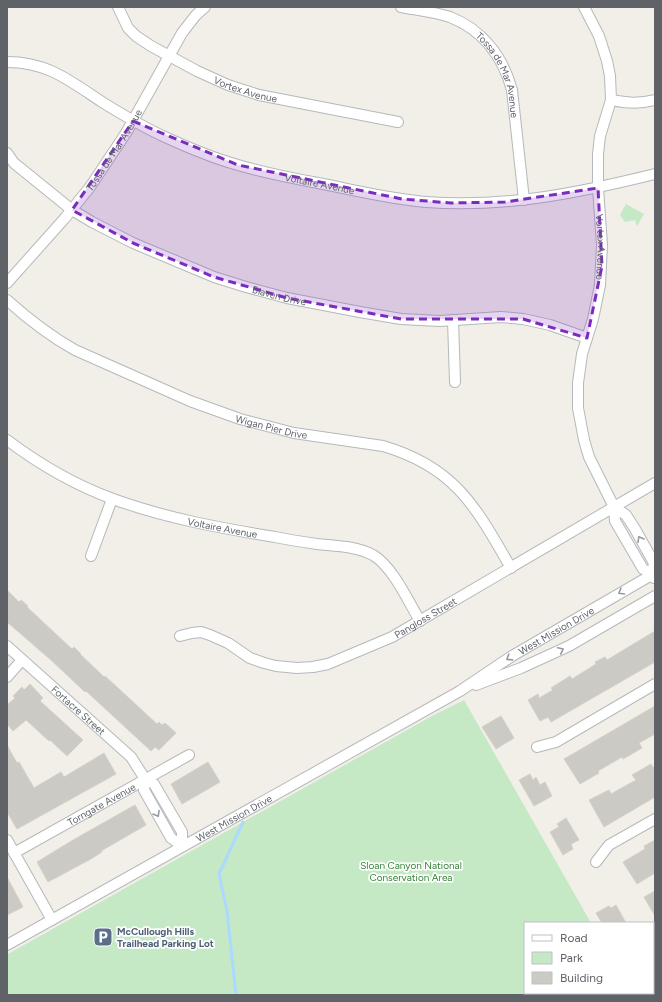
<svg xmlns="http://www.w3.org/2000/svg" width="662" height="1002" viewBox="0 0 662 1002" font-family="Figtree,sans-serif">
<rect width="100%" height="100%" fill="#f1efe8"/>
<g fill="#c5e8c5">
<polygon points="626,204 644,214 637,226 635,220 625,222 620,215"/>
<polygon points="464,700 591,923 525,923 525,993 631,993 632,995 7,995 7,953 8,954 432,716"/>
</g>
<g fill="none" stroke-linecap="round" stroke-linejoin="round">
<polyline stroke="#aadaff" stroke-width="3" points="236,995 227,911 219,874 243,822"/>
</g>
<g fill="#cccac5" stroke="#d6d1c6">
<polygon points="7,590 19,602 21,600 28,606 27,607 72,649 74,647 81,654 80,654 104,677 105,676 157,724 159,722 162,725 165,723 176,733 159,750 155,747 151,751 86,691 85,692 51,660 7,622"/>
<polygon points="655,631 655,662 551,722 548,717 540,721 528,700 538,694 539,698 553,690 551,688 570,676 572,679 596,664 595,662 605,657 607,660"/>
<polygon points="30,684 43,698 40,701 83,740 67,756 50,740 49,741 26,720 13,731 7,724 7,705 15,698 13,696 22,687 24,690"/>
<polygon points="655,706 655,734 639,743 642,748 623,759 622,757 598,771 599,773 580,784 564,759"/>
<polygon points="501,716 514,738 496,749 482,727"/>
<polygon points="7,745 17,763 19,762 34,788 61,772 64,777 104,753 116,774 17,829 7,812"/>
<polygon points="208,762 220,782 182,804 171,784"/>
<polygon points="651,764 655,770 655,797 604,827 589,800 609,790 611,794 636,780 632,775"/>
<polygon points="530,774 533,780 536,777 540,785 545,782 552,796 534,806 519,780"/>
<polygon points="135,805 146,825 101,851 102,852 89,860 48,882 37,862 73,840"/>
<polygon points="566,818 579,840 571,844 573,849 563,855 550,832 559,827 557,824"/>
<polygon points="655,840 655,873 637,884 623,862 645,849 644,846"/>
<polygon points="7,877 23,907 7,915"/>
<polygon points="655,891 655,916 644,897"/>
<polygon points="616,905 626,923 602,923 596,913 609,906 611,908"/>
</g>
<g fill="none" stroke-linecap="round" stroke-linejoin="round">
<g stroke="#b5b8bc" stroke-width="12">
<g id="minor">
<path id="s1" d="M118,7l10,21 8,8 15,10 46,25 31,14 31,10 139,27"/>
<path id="s2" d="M401,7c16,3 34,5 49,10 33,13 53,40 62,73l12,110"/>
<path id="s3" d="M584,7l15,29 8,25 3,15 1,24 -11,36 -2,18v34l4,57 -2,40 -7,34 -11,35 -4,29v25l6,32 5,17 25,50 1,14 28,48 9,5"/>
<path id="s4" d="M7,62c41,0 63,19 95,40 21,13 41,25 63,35 24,11 48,21 73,28 27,8 53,13 80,18 36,7 71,16 108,19 80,6 152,-9 229,-28"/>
<path d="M611,100c16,3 28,4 44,0"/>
<path id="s5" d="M7,153l7,10 58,47 20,12 41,21 81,34 32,10 41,11 73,14 41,7 39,2 61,-4 22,2 27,6 37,13"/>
<path id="s6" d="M7,283l58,-65 25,-31 36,-54 56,-100 14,-18 9,-8"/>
<path id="s7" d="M7,300c21,19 43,36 68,50l115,51 50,18 54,14 89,13c72,21 93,61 128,122"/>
<polyline points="453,320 455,382"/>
<path id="s8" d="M7,440c32,24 68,45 106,59 52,19 107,29 162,38 14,3 28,5 42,7 19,2 39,2 56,11 20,12 35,46 47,66"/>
<polyline points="614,507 626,515 635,529 654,563 652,574 654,578"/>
<polyline points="91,556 112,499"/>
<path id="s9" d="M180,636l12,-3 9,-1 9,3 18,8 22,15 14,5 12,3 21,2 16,-1 15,-3 64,-27 263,-154"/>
<path id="s10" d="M7,646l124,111 14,22 9,5 28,48v14"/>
<polyline points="7,677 22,660"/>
<polyline points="476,685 521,668 569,646 655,596"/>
<polyline points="537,747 556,742 655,684"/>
<polyline points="145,779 144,790 171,838 182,846"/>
<polyline points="7,840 52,920"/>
<path id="s11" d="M14,853l175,-98"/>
<polyline points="596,862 609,845 655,819"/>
<path id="s12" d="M7,945l453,-254 52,-35 143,-83"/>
<polyline points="653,949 655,948"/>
</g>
</g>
<use href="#minor" stroke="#fff" stroke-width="10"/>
</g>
<defs><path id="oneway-chevron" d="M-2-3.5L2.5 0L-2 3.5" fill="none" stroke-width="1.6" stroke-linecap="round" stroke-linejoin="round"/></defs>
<g stroke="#979a9d">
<use href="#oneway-chevron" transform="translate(640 539) rotate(-120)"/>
<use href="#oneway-chevron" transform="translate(621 592) rotate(150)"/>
<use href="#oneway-chevron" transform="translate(561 650) rotate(-25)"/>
<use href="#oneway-chevron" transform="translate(509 658) rotate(147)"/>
<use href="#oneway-chevron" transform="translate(157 814) rotate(60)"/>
</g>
<path fill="#7b2cbf" fill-opacity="0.2" stroke="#7b2cbf" stroke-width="3" stroke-dasharray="8 5" stroke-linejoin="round" d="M133,121l105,44 164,34 49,4 54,-1 93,-14 4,78 -15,72 -64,-19h-122l-114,-21 -73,-21 -81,-34 -61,-33z"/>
<defs>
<g id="parking-square" transform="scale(1)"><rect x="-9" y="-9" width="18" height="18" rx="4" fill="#5c6f8a" stroke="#fff"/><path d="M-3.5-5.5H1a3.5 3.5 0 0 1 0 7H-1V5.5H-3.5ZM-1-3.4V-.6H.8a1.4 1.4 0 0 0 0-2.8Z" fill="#fff"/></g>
</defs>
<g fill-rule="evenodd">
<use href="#parking-square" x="103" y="937"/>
</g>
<g text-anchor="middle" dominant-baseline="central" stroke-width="3.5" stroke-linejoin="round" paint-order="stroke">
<g font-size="10" fill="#5f6368" stroke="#fff">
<text stroke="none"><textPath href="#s2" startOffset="130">Tossa de Mar Avenue</textPath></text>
<text stroke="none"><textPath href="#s1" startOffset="157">Vortex Avenue</textPath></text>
<text stroke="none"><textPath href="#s6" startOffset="171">Tossa de Mar Avenue</textPath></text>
<text stroke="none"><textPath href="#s4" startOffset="339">Voltaire Avenue</textPath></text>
<text stroke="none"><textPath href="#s3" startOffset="247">Vortex Avenue</textPath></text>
<text stroke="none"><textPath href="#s5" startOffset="312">Blaven Drive</textPath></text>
<text stroke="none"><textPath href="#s7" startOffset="296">Wigan Pier Drive</textPath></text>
<text stroke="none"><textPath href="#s8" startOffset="235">Voltaire Avenue</textPath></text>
<text stroke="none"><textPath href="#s9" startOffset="265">Pangloss Street</textPath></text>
<text stroke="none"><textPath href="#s12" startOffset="633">West Mission Drive</textPath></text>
<text stroke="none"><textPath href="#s10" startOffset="96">Fortacre Street</textPath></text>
<text stroke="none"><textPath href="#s11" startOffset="100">Torngate Avenue</textPath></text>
<text stroke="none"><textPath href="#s12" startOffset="260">West Mission Drive</textPath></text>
</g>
<g font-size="10" fill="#348238" stroke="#fff">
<text x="411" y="865">Sloan Canyon National<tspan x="411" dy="12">Conservation Area</tspan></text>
</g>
<g font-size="10" font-weight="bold" fill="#4e5e75" stroke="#fff" text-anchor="start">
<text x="117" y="931">McCullough Hills<tspan x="117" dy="12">Trailhead Parking Lot</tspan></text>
</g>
</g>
<rect width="662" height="1002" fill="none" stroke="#5f6368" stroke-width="16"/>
<rect x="524" y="922" width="130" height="72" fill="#ffffff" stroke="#bfc1c3"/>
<rect x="532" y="935" width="20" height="6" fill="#ffffff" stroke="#bfc1c3"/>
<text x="560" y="942" font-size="12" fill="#5f6368">Road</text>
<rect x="532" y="952" width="20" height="12" fill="#c5e8c5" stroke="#bfc1c3"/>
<text x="560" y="962" font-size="12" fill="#5f6368">Park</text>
<rect x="532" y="972" width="20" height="12" fill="#cccac5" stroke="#bfc1c3"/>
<text x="560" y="982" font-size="12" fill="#5f6368">Building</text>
</svg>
